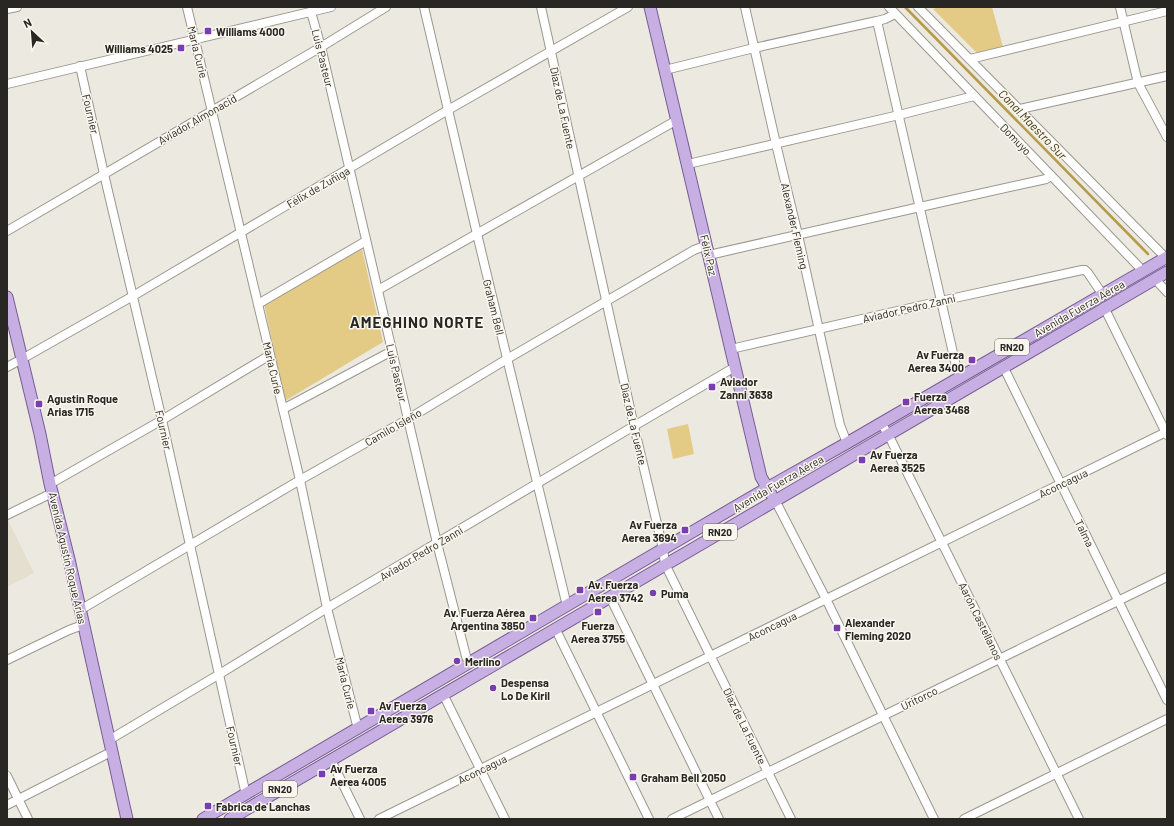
<svg xmlns="http://www.w3.org/2000/svg" width="1174" height="826" viewBox="0 0 1174 826" font-family="Barlow,sans-serif">
<rect width="100%" height="100%" fill="#ece9e0"/>
<polygon fill="#e4dfcf" points="7,518 34,573 7,587"/>
<g fill="#e3cb85">
<polygon points="940,7 992,7 1003,47 977,53 933,9"/>
<polygon points="362,249 383,342 285,401 264,304"/>
<polygon points="688,424 694,454 673,459 667,429"/>
</g>
<g fill="none" stroke-linecap="round" stroke-linejoin="round">
<polyline stroke="#b69b4a" stroke-width="2.5" points="905,7 1148,254"/>
<g stroke="#9a978e" stroke-width="10">
<g id="minor">
<polyline points="187,7 300,480 327,608 358,729"/>
<polyline points="424,7 477,234 567,606"/>
<polyline points="541,7 634,426 663,549 665,564 791,819"/>
<polyline points="745,7 776,144 798,235 840,425 847,443"/>
<polyline points="889,7 1143,271"/>
<polyline points="918,7 1165,257"/>
<polyline points="1120,7 1138,83 1167,137"/>
<polyline points="7,9 17,7"/>
<polyline points="311,12 321,47 437,543 468,664"/>
<polyline points="877,21 956,366 961,377"/>
<polyline points="970,59 1167,11"/>
<polyline points="80,66 104,174 162,420 246,795"/>
<polyline points="665,70 754,48 877,21 885,19 895,14"/>
<polyline points="7,84 331,7"/>
<polyline points="1020,109 1167,76"/>
<polyline points="688,164 899,115 974,96"/>
<polyline points="7,231 321,47 386,7"/>
<polyline points="709,255 920,207 1046,179 1051,176"/>
<polyline points="1155,279 1167,292"/>
<polyline points="378,290 677,120"/>
<polyline points="258,304 366,241"/>
<polyline points="1104,307 1167,435"/>
<polyline points="731,349 941,301 1082,270 1085,270 1088,273 1103,295"/>
<polyline points="1003,366 1167,700"/>
<polyline points="7,367 22,359 133,296 448,110 628,7"/>
<polyline points="283,409 392,351"/>
<polyline points="881,423 888,434 1079,819"/>
<polyline points="50,484 162,420 270,355"/>
<polyline points="775,500 826,599 934,819"/>
<polyline points="7,515 52,493"/>
<polyline points="610,597 719,819"/>
<polyline points="80,610 300,480 408,419 507,359 694,250 707,245"/>
<polyline points="555,628 649,819"/>
<polyline points="7,660 69,630 83,625"/>
<polyline points="443,694 505,819"/>
<polyline points="109,740 218,675 327,608 634,426 735,367"/>
<polyline points="331,760 360,819"/>
<polyline points="7,776 28,819"/>
<polyline points="7,805 111,752"/>
<polyline points="379,819 1166,432"/>
<polyline points="672,819 1167,577"/>
<polyline points="964,819 1167,719"/>
</g>
</g>
<g stroke="#775d94" stroke-width="13">
<g id="major">
<polyline points="650,7 761,477 771,494"/>
<polyline points="7,297 40,434 50,484 69,559 127,819"/>
<polyline points="203,819 767,488 847,443 1143,271 1167,257"/>
<polyline points="230,819 1167,272"/>
</g>
</g>
<use href="#minor" stroke="#fff" stroke-width="8"/>
<use href="#major" stroke="#c7afe3" stroke-width="11"/>
</g>
<g fill="#783db3" stroke="#f9f6ed" stroke-width="1.5">
<rect x="204" y="27" width="8" height="8" rx="2"/>
<rect x="177" y="44" width="8" height="8" rx="2"/>
<rect x="968" y="356" width="8" height="8" rx="2"/>
<rect x="708" y="383" width="8" height="8" rx="2"/>
<rect x="902" y="398" width="8" height="8" rx="2"/>
<rect x="35" y="400" width="8" height="8" rx="2"/>
<rect x="858" y="456" width="8" height="8" rx="2"/>
<rect x="681" y="526" width="8" height="8" rx="2"/>
<rect x="576" y="586" width="8" height="8" rx="2"/>
<circle cx="653" cy="593" r="4"/>
<rect x="594" y="608" width="8" height="8" rx="2"/>
<rect x="529" y="614" width="8" height="8" rx="2"/>
<rect x="833" y="624" width="8" height="8" rx="2"/>
<circle cx="457" cy="661" r="4"/>
<circle cx="493" cy="688" r="4"/>
<rect x="367" y="707" width="8" height="8" rx="2"/>
<rect x="318" y="770" width="8" height="8" rx="2"/>
<rect x="629" y="773" width="8" height="8" rx="2"/>
<rect x="204" y="802" width="8" height="8" rx="2"/>
</g>
<g text-anchor="middle" dominant-baseline="central" stroke-width="3" stroke-linejoin="round" paint-order="stroke">
<g fill="#f9f6ed" stroke="#676560" stroke-width="1">
<rect x="995" y="339" width="34" height="16" rx="3"/>
<rect x="703" y="524" width="34" height="16" rx="3"/>
<rect x="263" y="781" width="34" height="16" rx="3"/>
</g>
<g font-size="10" font-weight="bold" fill="#292724">
<text x="1012" y="347">RN20</text>
<text x="720" y="532">RN20</text>
<text x="280" y="789">RN20</text>
</g>
<g font-size="11" font-weight="bold" fill="#292724" stroke="#f9f6ed" text-anchor="start">
<text x="216" y="31">Williams 4000</text>
<text x="173" y="48" text-anchor="end">Williams 4025</text>
<text x="964" y="354" text-anchor="end">Av Fuerza<tspan x="964" dy="13">Aerea 3400</tspan></text>
<text x="720" y="381">Aviador<tspan x="720" dy="13">Zanni 3638</tspan></text>
<text x="914" y="396">Fuerza<tspan x="914" dy="13">Aerea 3468</tspan></text>
<text x="47" y="398">Agustin Roque<tspan x="47" dy="13">Arias 1715</tspan></text>
<text x="870" y="454">Av Fuerza<tspan x="870" dy="13">Aerea 3525</tspan></text>
<text x="677" y="524" text-anchor="end">Av Fuerza<tspan x="677" dy="13">Aerea 3694</tspan></text>
<text x="588" y="584">Av. Fuerza<tspan x="588" dy="13">Aerea 3742</tspan></text>
<text x="661" y="593">Puma</text>
<text x="525" y="612" text-anchor="end">Av. Fuerza Aérea<tspan x="525" dy="13">Argentina 3850</tspan></text>
<text x="845" y="622">Alexander<tspan x="845" dy="13">Fleming 2020</tspan></text>
<text x="598" y="625" text-anchor="middle">Fuerza<tspan x="598" dy="13">Aerea 3755</tspan></text>
<text x="465" y="661">Merlino</text>
<text x="501" y="682">Despensa<tspan x="501" dy="13">Lo De Kiril</tspan></text>
<text x="379" y="705">Av Fuerza<tspan x="379" dy="13">Aerea 3976</tspan></text>
<text x="330" y="768">Av Fuerza<tspan x="330" dy="13">Aerea 4005</tspan></text>
<text x="641" y="777">Graham Bell 2050</text>
<text x="216" y="806">Fabrica de Lanchas</text>
</g>
<g font-size="11" fill="#292724" stroke="#f9f6ed">
<text transform="translate(198 52) rotate(76)">Maria Curie</text>
<text transform="translate(323 58) rotate(76)">Luis Pasteur</text>
<text transform="translate(563 108) rotate(78)">Díaz de La Fuente</text>
<text transform="translate(91 114) rotate(77)">Fournier</text>
<text transform="translate(197 119) rotate(-30)">Aviador Almonacid</text>
<text transform="translate(1016 139) rotate(46)">Domuyo</text>
<text transform="translate(318 187) rotate(-30)">Félix de Zuñiga</text>
<text transform="translate(795 226) rotate(77)">Alexander Fleming</text>
<text transform="translate(709 255) rotate(77)">Félix Paz</text>
<text transform="translate(494 307) rotate(76)">Graham Bell</text>
<text transform="translate(909 308) rotate(-13)">Aviador Pedro Zanni</text>
<text transform="translate(1079 308) rotate(-30)">Avenida Fuerza Aérea</text>
<text transform="translate(273 368) rotate(77)">Maria Curie</text>
<text transform="translate(397 373) rotate(77)">Luis Pasteur</text>
<text transform="translate(634 424) rotate(77)">Díaz de La Fuente</text>
<text transform="translate(393 427) rotate(-30)">Camilo Isleño</text>
<text transform="translate(164 430) rotate(77)">Fournier</text>
<text transform="translate(778 483) rotate(-30)">Avenida Fuerza Aérea</text>
<text transform="translate(1063 483) rotate(-26)">Aconcagua</text>
<text transform="translate(1085 533) rotate(64)">Talma</text>
<text transform="translate(421 553) rotate(-31)">Aviador Pedro Zanni</text>
<text transform="translate(68 558) rotate(77)">Avenida Agustín Roque Arias</text>
<text transform="translate(981 621) rotate(64)">Aarón Castellanos</text>
<text transform="translate(772 626) rotate(-26)">Aconcagua</text>
<text transform="translate(346 683) rotate(76)">Maria Curie</text>
<text transform="translate(919 698) rotate(-26)">Uritorco</text>
<text transform="translate(745 726) rotate(64)">Díaz de La Fuente</text>
<text transform="translate(235 746) rotate(77)">Fournier</text>
<text transform="translate(482 769) rotate(-26)">Aconcagua</text>
</g>
<g font-size="12" font-style="italic" fill="#3e330f" stroke="#f9f6ed">
<text transform="translate(1033 124) rotate(46)">Canal Maestro Sur</text>
</g>
<g font-size="15" font-weight="bold" letter-spacing="1" fill="#292724" stroke="#f9f6ed">
<text x="417" y="322">AMEGHINO NORTE</text>
</g>
</g>
<rect width="1174" height="826" fill="none" stroke="#292724" stroke-width="16"/>
<g transform="translate(32 32) rotate(334)" stroke="#f9f6ed" stroke-width="3" paint-order="stroke">
<path d="M0-3L7 15L0 10L-7 15Z" fill="#292724"/>
<text y="-6" font-size="11" font-weight="bold" text-anchor="middle" fill="#292724">N</text>
</g>
</svg>
